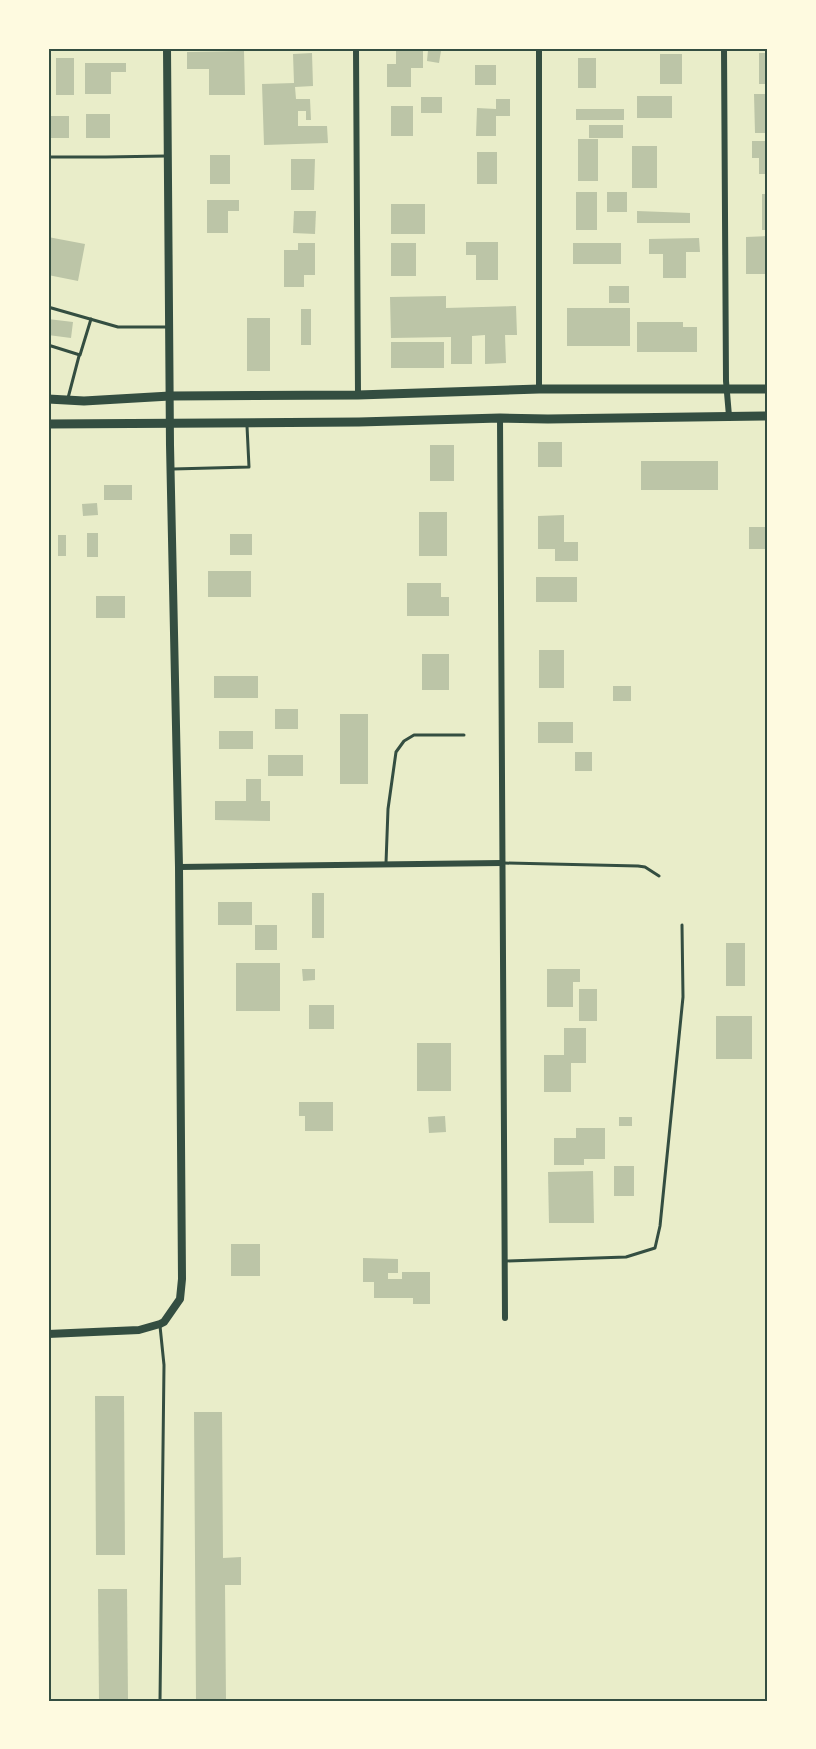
<svg xmlns="http://www.w3.org/2000/svg" width="816" height="1749" viewBox="0 0 816 1749" font-family="'Archivo Narrow',sans-serif">
<rect width="100%" height="100%" fill="#e9edc9"/>
<g fill="#bcc5a7">
<polygon points="396,50 423,50 423,68 411,68 411,87 387,87 387,64 396,64"/>
<polygon points="428,50 441,51 439,63 427,61"/>
<polygon points="244,51 245,95 209,95 209,69 187,69 187,52"/>
<polygon points="312,53 313,86 295,87 296,99 310,99 311,120 306,120 306,111 298,111 298,126 327,126 328,143 264,145 262,84 294,83 293,54"/>
<rect x="759" y="53" width="9" height="31"/>
<rect x="660" y="54" width="22" height="30"/>
<rect x="56" y="58" width="18" height="37"/>
<rect x="578" y="58" width="18" height="30"/>
<polygon points="85,63 126,63 126,72 111,72 111,94 85,94"/>
<rect x="475" y="65" width="21" height="20"/>
<polygon points="754,94 768,94 768,133 755,133"/>
<rect x="637" y="96" width="35" height="22"/>
<rect x="421" y="97" width="21" height="16"/>
<polygon points="496,99 510,99 510,116 496,116 496,136 476,136 477,108 496,109"/>
<rect x="391" y="106" width="22" height="30"/>
<rect x="576" y="109" width="48" height="11"/>
<rect x="86" y="114" width="24" height="24"/>
<rect x="49" y="116" width="20" height="22"/>
<rect x="589" y="125" width="34" height="13"/>
<rect x="578" y="139" width="20" height="42"/>
<polygon points="752,141 768,141 768,174 759,174 759,158 752,158"/>
<rect x="632" y="146" width="25" height="42"/>
<rect x="477" y="152" width="20" height="32"/>
<rect x="210" y="155" width="20" height="29"/>
<polygon points="291,159 315,159 314,190 291,190"/>
<rect x="576" y="192" width="21" height="38"/>
<rect x="607" y="192" width="20" height="20"/>
<rect x="762" y="194" width="6" height="36"/>
<polygon points="207,200 239,200 239,211 228,211 228,233 207,233"/>
<rect x="391" y="204" width="34" height="30"/>
<polygon points="294,211 316,211 315,234 293,233"/>
<polygon points="637,211 690,213 690,223 637,223"/>
<polygon points="768,236 768,274 746,274 746,237"/>
<polygon points="48,237 85,244 78,281 48,275"/>
<polygon points="699,238 700,252 686,252 686,278 663,278 663,254 649,254 649,239"/>
<polygon points="466,242 498,242 498,280 476,280 476,255 466,255"/>
<polygon points="298,243 315,243 315,275 304,275 304,287 284,287 284,250 298,250"/>
<rect x="391" y="243" width="25" height="33"/>
<rect x="573" y="243" width="48" height="21"/>
<rect x="609" y="286" width="20" height="17"/>
<polygon points="446,296 446,308 516,306 517,335 505,335 506,363 485,364 485,335 472,336 472,364 451,364 451,337 391,338 390,297"/>
<rect x="567" y="308" width="63" height="38"/>
<rect x="301" y="309" width="10" height="36"/>
<rect x="247" y="318" width="23" height="53"/>
<polygon points="48,319 73,322 71,338 48,335"/>
<polygon points="637,322 683,322 683,327 697,327 697,352 637,352"/>
<rect x="391" y="342" width="53" height="26"/>
<rect x="538" y="442" width="24" height="25"/>
<rect x="430" y="445" width="24" height="36"/>
<rect x="641" y="461" width="77" height="29"/>
<rect x="104" y="485" width="28" height="15"/>
<polygon points="97,503 98,515 83,516 82,504"/>
<rect x="419" y="512" width="28" height="44"/>
<polygon points="564,515 564,542 578,542 578,561 555,561 555,549 538,549 538,516"/>
<rect x="749" y="527" width="19" height="22"/>
<rect x="87" y="533" width="11" height="24"/>
<rect x="230" y="534" width="22" height="21"/>
<rect x="58" y="535" width="8" height="21"/>
<rect x="208" y="571" width="43" height="26"/>
<rect x="536" y="577" width="41" height="25"/>
<polygon points="407,583 441,583 441,597 449,597 449,616 407,616"/>
<rect x="96" y="596" width="29" height="22"/>
<rect x="539" y="650" width="25" height="38"/>
<rect x="422" y="654" width="27" height="36"/>
<rect x="214" y="676" width="44" height="22"/>
<rect x="613" y="686" width="18" height="15"/>
<rect x="275" y="709" width="23" height="20"/>
<rect x="340" y="714" width="28" height="70"/>
<rect x="538" y="722" width="35" height="21"/>
<rect x="219" y="731" width="34" height="18"/>
<rect x="575" y="752" width="17" height="19"/>
<rect x="268" y="755" width="35" height="21"/>
<polygon points="246,779 261,779 261,801 270,801 270,821 215,820 215,801 246,801"/>
<rect x="312" y="893" width="12" height="45"/>
<rect x="218" y="902" width="34" height="23"/>
<rect x="255" y="925" width="22" height="25"/>
<rect x="726" y="943" width="19" height="43"/>
<rect x="236" y="963" width="44" height="48"/>
<polygon points="302,969 315,969 315,980 303,981"/>
<polygon points="547,969 580,969 580,982 573,982 573,1007 547,1007"/>
<rect x="579" y="989" width="18" height="32"/>
<rect x="309" y="1005" width="25" height="24"/>
<rect x="716" y="1016" width="36" height="43"/>
<polygon points="564,1028 586,1028 586,1063 571,1063 571,1092 544,1092 544,1055 564,1055"/>
<rect x="417" y="1043" width="34" height="48"/>
<polygon points="299,1102 333,1102 333,1131 305,1131 305,1116 299,1116"/>
<polygon points="445,1116 446,1132 429,1133 428,1117"/>
<rect x="619" y="1117" width="13" height="9"/>
<polygon points="576,1128 605,1128 605,1159 584,1159 584,1165 554,1165 554,1138 576,1138"/>
<rect x="614" y="1166" width="20" height="30"/>
<polygon points="593,1171 594,1223 549,1223 548,1172"/>
<rect x="231" y="1244" width="29" height="32"/>
<polygon points="363,1258 398,1259 398,1273 388,1273 388,1279 402,1279 402,1272 430,1272 430,1304 413,1304 413,1298 374,1298 374,1282 363,1282"/>
<polygon points="95,1396 124,1396 125,1555 96,1555"/>
<polygon points="194,1412 222,1412 223,1558 241,1557 241,1585 225,1585 226,1701 196,1701"/>
<polygon points="98,1589 127,1589 128,1701 99,1701"/>
</g>
<g fill="none" stroke-linecap="round" stroke-linejoin="round">
<g stroke="#344e41" stroke-width="3">
<polyline points="48,157 106,157 166,156"/>
<polyline points="48,307 118,327 167,327"/>
<polyline points="48,345 80,355 91,319"/>
<polyline points="68,398 79,356"/>
<polyline points="173,469 249,467 247,426"/>
<polyline points="386,863 388,809 396,752 404,741 414,735 464,735"/>
<polyline points="504,863 638,866 645,867 659,876"/>
<polyline points="506,1261 626,1257 655,1248 660,1226 683,997 682,925"/>
<polyline points="160,1326 164,1365 160,1701"/>
</g>
<g stroke="#344e41" stroke-width="6">
<polyline points="356,48 358,395"/>
<polyline points="539,48 539,389"/>
<polyline points="724,48 726,381 729,416"/>
<polyline points="500,418 505,1318"/>
<polyline points="179,867 502,863"/>
</g>
<polyline stroke="#344e41" stroke-width="8" points="48,1334 139,1330 160,1324 164,1322 180,1299 182,1279 179,867 170,445 167,48"/>
<g stroke="#344e41" stroke-width="9">
<polyline points="48,399 84,401 170,396 358,395 539,389 768,389"/>
<polyline points="48,424 359,422 500,418 548,419 768,416"/>
</g>
</g>
<rect width="816" height="1749" fill="none" stroke="#fefae0" stroke-width="99"/>
<rect x="50" y="50" width="716" height="1650" fill="none" stroke="#344e41" stroke-width="2"/>
</svg>
